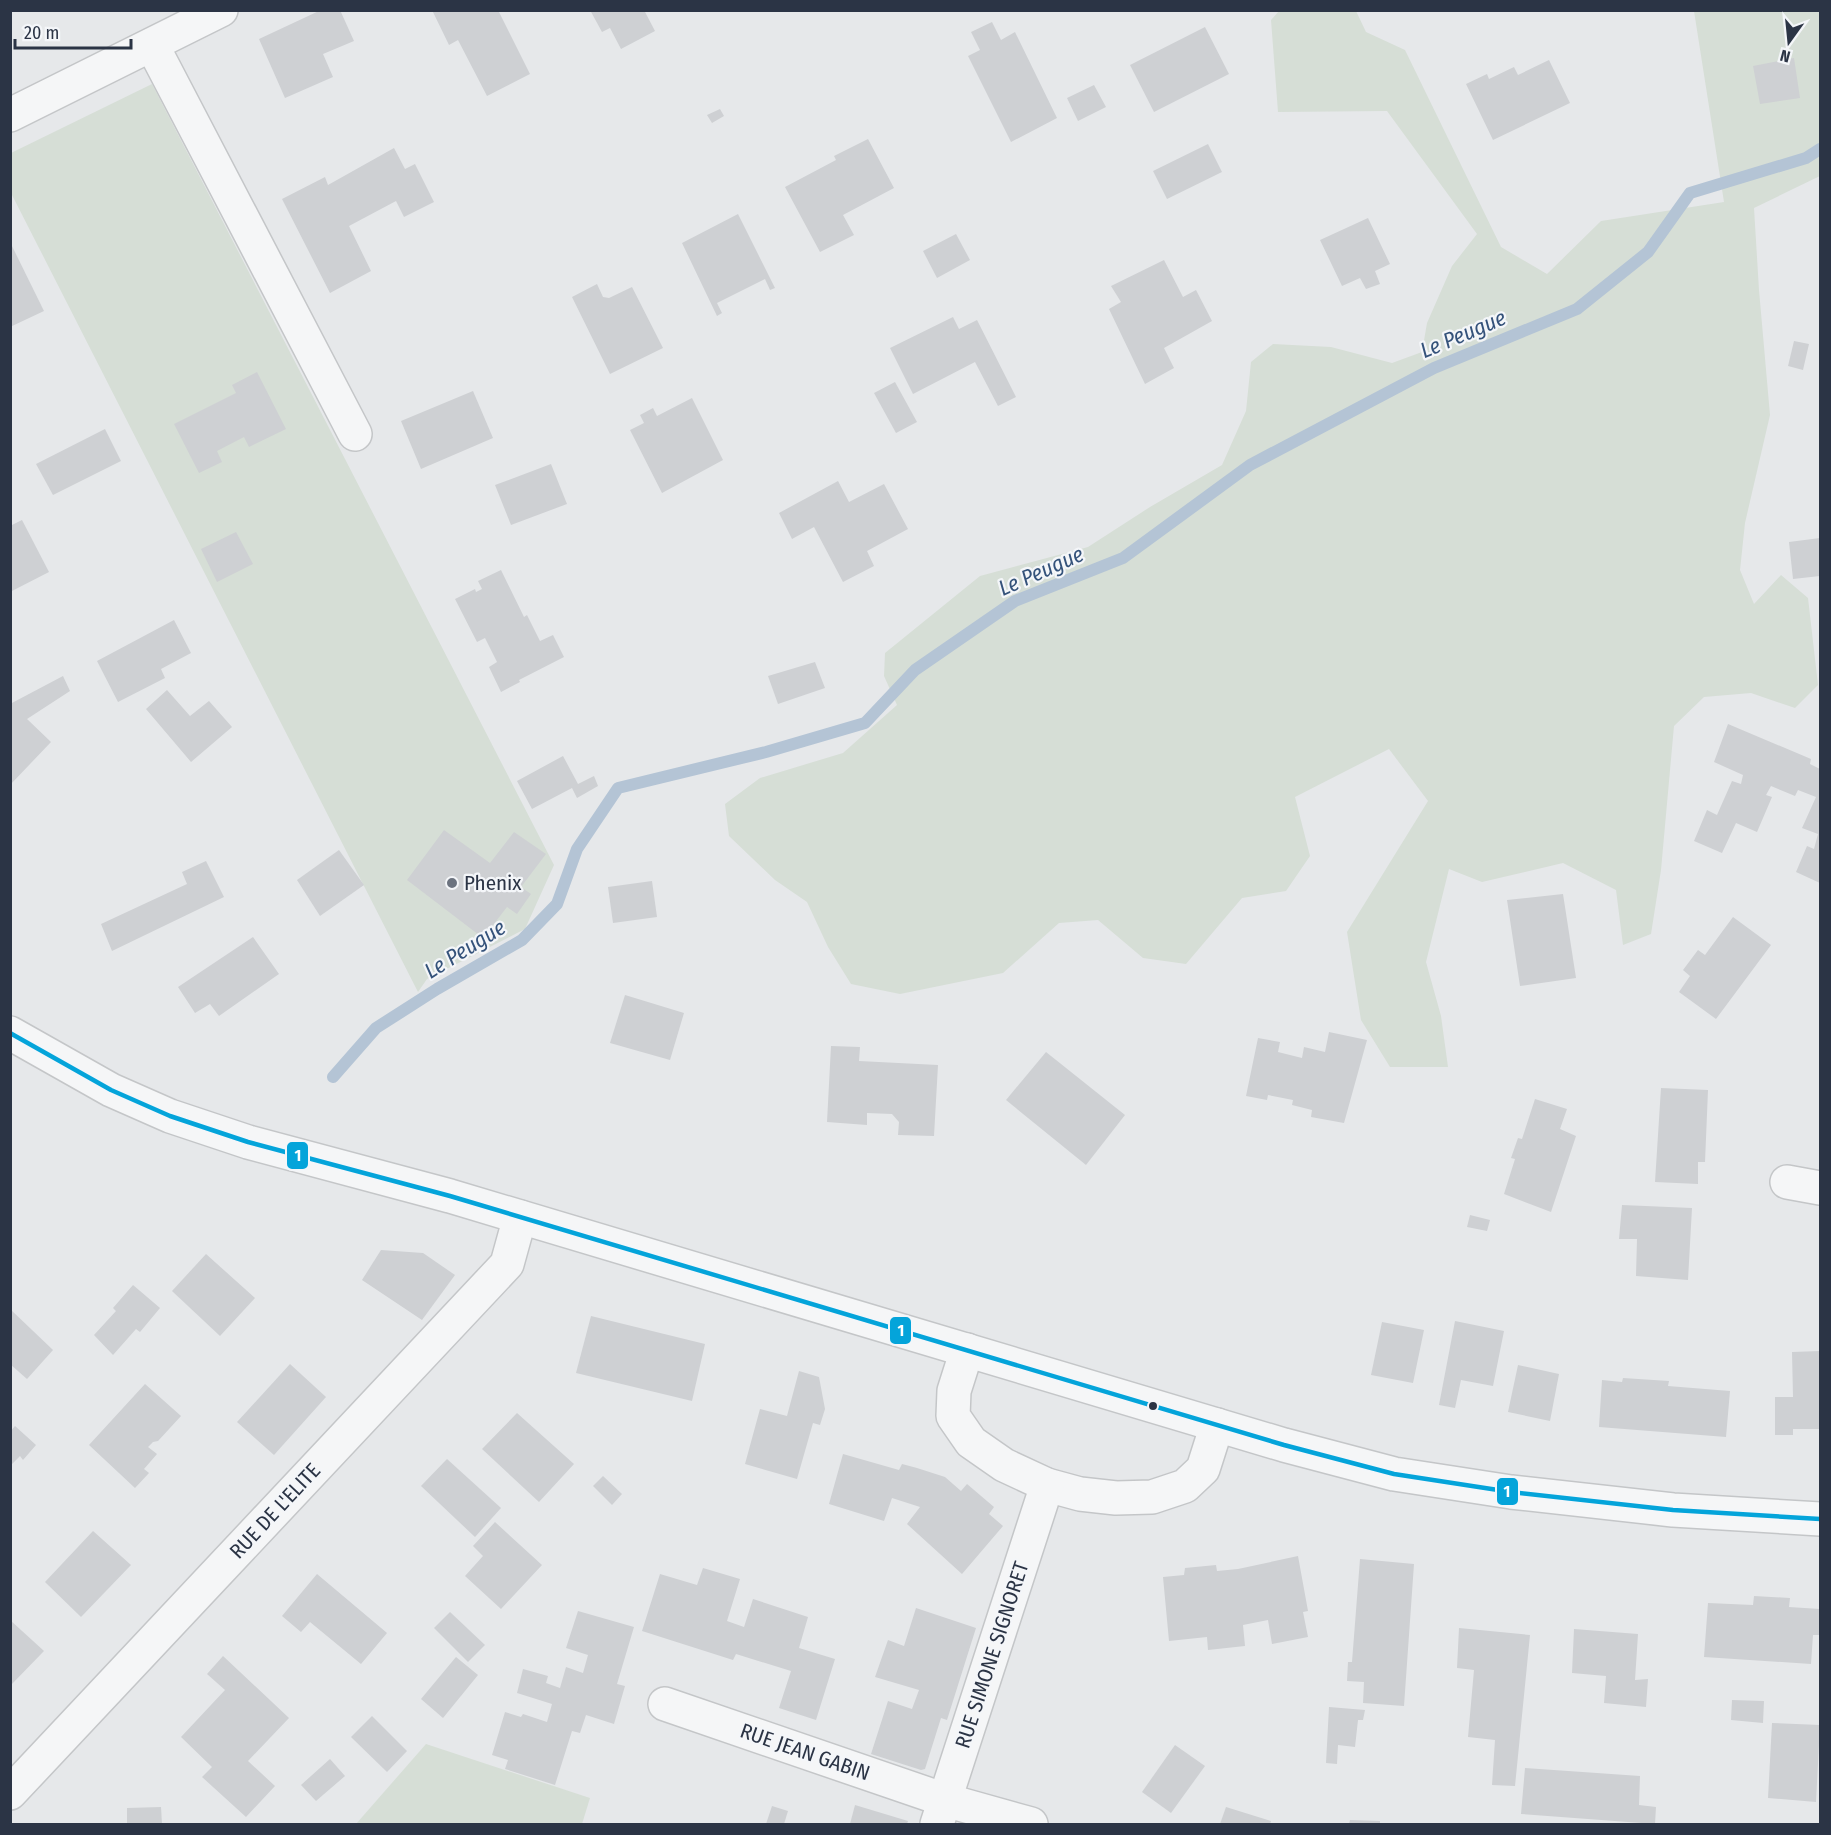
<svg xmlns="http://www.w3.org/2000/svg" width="1831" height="1835" viewBox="0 0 1831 1835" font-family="'Fira Sans Condensed',sans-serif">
<rect width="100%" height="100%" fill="#e6e8ea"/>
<g fill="#d6ded6">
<polygon points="1279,11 1356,11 1366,32 1405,50 1501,247 1547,274 1601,221 1724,202 1694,11 1820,11 1820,176 1754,208 1759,290 1770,415 1745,523 1740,570 1754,604 1781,575 1808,598 1818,685 1795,708 1751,693 1704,697 1674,726 1661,870 1651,934 1623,945 1616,890 1563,863 1482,882 1449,869 1426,962 1441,1016 1448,1067 1390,1067 1361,1020 1347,932 1428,801 1389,749 1295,797 1310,856 1286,891 1242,898 1186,964 1143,958 1098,920 1059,923 1003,973 900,994 851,984 828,947 807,902 775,880 729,836 725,804 760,778 843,753 897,705 884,676 885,653 980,576 1088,547 1150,507 1222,465 1246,411 1251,362 1273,344 1331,347 1392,363 1422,352 1427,323 1452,266 1477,234 1387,111 1278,112 1271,20"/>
<polygon points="152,84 554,865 525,929 427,979 418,992 11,193 11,153"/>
<polygon points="426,1744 590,1798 582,1824 356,1824"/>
</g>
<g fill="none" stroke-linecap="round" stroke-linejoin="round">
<polyline stroke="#b4c4d5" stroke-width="12" points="333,1077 376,1028 437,989 522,940 557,904 577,849 618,788 766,752 865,723 915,670 1015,601 1123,558 1250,465 1434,368 1577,309 1648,252 1690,193 1806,158 1820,149"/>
</g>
<g fill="#ced0d3">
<polygon points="321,10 340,10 354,41 323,54 333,77 285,98 259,39"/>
<polygon points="432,10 498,10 530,74 487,96 458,40 449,45"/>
<polygon points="590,10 644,10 655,31 621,49 610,28 602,32"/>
<polygon points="992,22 1001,40 1015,32 1057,118 1011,142 968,56 980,50 971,32"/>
<polygon points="1205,27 1229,74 1154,112 1130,65"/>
<polygon points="1794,58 1800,98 1760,104 1753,66"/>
<polygon points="1549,60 1570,103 1493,140 1466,84 1487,74 1489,79 1514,67 1518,75"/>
<polygon points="1094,85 1106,107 1078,121 1067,98"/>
<polygon points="720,109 724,116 712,123 707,115"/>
<polygon points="868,139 894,188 843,215 854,235 820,252 785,187 836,160 834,156"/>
<polygon points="1208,144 1222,172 1167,199 1153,171"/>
<polygon points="394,148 405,169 415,164 434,202 404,217 396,201 349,226 371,271 330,293 282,199 325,177 328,185"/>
<polygon points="738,214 775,288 770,290 765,279 717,303 722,313 717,316 682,243"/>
<polygon points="1368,218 1390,264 1375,271 1380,284 1366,289 1360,278 1342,286 1320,240"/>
<polygon points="956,234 970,260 937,278 923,251"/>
<polygon points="10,242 44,311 10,327"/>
<polygon points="1164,260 1183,297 1196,290 1212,321 1164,348 1174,368 1145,384 1109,309 1121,302 1111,286"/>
<polygon points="597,284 603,297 609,298 632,287 663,348 610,374 572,297"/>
<polygon points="953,317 959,329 977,320 1016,397 998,406 975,362 913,394 890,348"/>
<polygon points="1794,341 1809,344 1803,370 1788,366"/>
<polygon points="257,372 286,429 249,447 244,437 217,451 222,462 199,473 174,424 236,393 232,385"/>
<polygon points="895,382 917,422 896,433 874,393"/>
<polygon points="473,391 493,438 421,469 401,421"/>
<polygon points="692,398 723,460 662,493 630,430 644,423 640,415 653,408 657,416"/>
<polygon points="105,429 121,461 53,495 36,464"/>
<polygon points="551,464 567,504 511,525 495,485"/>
<polygon points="838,481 849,502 884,484 908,529 867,551 874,566 843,582 814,527 792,539 779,513"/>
<polygon points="22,520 49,572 10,592 10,526"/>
<polygon points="236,532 253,564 217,582 201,549"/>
<polygon points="1820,538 1820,576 1793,579 1789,542"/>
<polygon points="501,570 524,617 527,615 540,641 553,635 564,657 519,680 520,682 501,692 489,667 497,662 485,638 477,642 455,599 475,589 476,592 482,589 478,581"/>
<polygon points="174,620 191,653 161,669 165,678 118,702 97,661"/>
<polygon points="815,662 825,688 778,704 768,676"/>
<polygon points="63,676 70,691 27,719 51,742 10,785 10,704"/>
<polygon points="167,690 190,716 209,701 232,727 191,762 146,709"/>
<polygon points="1728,724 1811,759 1810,764 1820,769 1820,883 1796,872 1807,846 1814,849 1818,834 1802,828 1816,797 1798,790 1795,796 1771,786 1766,795 1772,797 1757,832 1736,823 1722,853 1694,841 1707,810 1717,815 1732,781 1741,784 1743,775 1714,762"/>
<polygon points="563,756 578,784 594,776 598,786 577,798 572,788 532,809 517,781"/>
<polygon points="444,830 490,863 514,832 546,854 521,887 531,894 517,914 507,907 483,938 407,880"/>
<polygon points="339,850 364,885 320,916 297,880"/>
<polygon points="206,861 224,897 112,951 101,924 187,884 182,872"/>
<polygon points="652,881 657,917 613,923 608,887"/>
<polygon points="1563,894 1576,978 1520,986 1507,900"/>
<polygon points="1733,917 1771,945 1716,1019 1679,992 1690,976 1683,970 1698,950 1705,955"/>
<polygon points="253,937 279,974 219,1016 210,1004 195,1013 178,987"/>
<polygon points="625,995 684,1013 670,1060 610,1043"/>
<polygon points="1329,1032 1367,1040 1344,1123 1311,1117 1312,1110 1292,1105 1293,1100 1268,1095 1267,1100 1246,1096 1258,1038 1280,1042 1278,1052 1302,1058 1304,1047 1325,1052"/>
<polygon points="831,1046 860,1047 859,1061 938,1065 934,1136 898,1135 899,1122 892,1114 867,1113 867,1125 827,1122"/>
<polygon points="1046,1052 1125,1115 1086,1165 1006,1100"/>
<polygon points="1661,1088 1708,1090 1705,1162 1698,1162 1698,1184 1655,1182"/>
<polygon points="1535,1099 1567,1109 1560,1129 1576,1136 1551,1212 1504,1194 1515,1159 1511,1158 1518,1138 1522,1139"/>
<polygon points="1622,1205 1692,1208 1688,1280 1636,1276 1637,1239 1619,1239"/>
<polygon points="1470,1215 1490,1220 1487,1231 1467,1227"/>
<polygon points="381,1250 423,1253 455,1275 422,1320 362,1280"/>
<polygon points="206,1254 255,1298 220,1336 172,1291"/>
<polygon points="133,1285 160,1308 140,1332 136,1329 113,1355 94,1335 116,1311 113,1308"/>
<polygon points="10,1309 53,1350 27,1379 10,1364"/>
<polygon points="591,1316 705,1344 692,1401 576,1373"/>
<polygon points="1455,1321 1504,1331 1493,1386 1461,1380 1455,1408 1439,1405"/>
<polygon points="1382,1322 1424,1330 1413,1383 1371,1375"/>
<polygon points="1820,1351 1820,1429 1793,1429 1793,1435 1775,1435 1775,1397 1793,1397 1792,1352"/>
<polygon points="290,1364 326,1397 274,1455 237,1422"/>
<polygon points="1518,1365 1559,1374 1550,1421 1508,1412"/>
<polygon points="799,1371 819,1377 825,1409 820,1425 813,1423 797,1479 745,1464 760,1409 787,1416"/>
<polygon points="1623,1378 1669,1381 1668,1386 1730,1391 1726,1437 1599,1427 1602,1380 1622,1382"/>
<polygon points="145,1384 181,1416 158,1441 153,1442 148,1447 157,1454 144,1469 149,1473 135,1488 89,1445"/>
<polygon points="517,1413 574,1464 539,1502 482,1449"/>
<polygon points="15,1426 36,1445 23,1460 20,1456 10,1466 10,1432"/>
<polygon points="843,1454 899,1470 902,1464 917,1468 945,1477 961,1491 967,1484 994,1507 989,1514 1003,1526 962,1574 907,1524 920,1507 892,1498 884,1521 829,1504"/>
<polygon points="447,1459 501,1508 475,1537 421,1486"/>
<polygon points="603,1476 622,1494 612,1505 593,1486"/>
<polygon points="495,1522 542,1565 501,1609 465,1576 483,1556 473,1546"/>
<polygon points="93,1531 131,1565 81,1617 45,1582"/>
<polygon points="1298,1556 1308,1611 1303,1612 1308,1637 1272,1644 1268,1620 1243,1625 1245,1646 1208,1650 1207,1637 1169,1641 1163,1577 1184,1575 1185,1568 1216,1565 1217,1571 1238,1569"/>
<polygon points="1360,1559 1414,1564 1404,1706 1363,1703 1364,1682 1347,1681 1348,1662 1352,1662"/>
<polygon points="703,1568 740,1579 727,1621 744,1627 753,1599 808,1617 799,1648 835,1659 816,1720 779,1708 791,1671 736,1654 733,1660 642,1631 660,1574 697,1585"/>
<polygon points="317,1574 387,1633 361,1664 310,1622 301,1632 282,1616"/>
<polygon points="1754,1596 1790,1598 1789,1607 1820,1609 1820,1635 1813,1635 1811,1664 1704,1657 1708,1603 1753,1605"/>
<polygon points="916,1608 976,1628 947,1720 941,1718 925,1769 921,1770 871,1754 888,1701 912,1709 919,1690 875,1677 888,1640 904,1646"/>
<polygon points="578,1611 634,1627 617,1684 625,1686 614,1724 586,1715 580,1733 572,1731 555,1785 505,1769 508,1760 492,1755 505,1712 521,1717 523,1714 547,1722 552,1704 517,1693 523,1669 548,1676 546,1683 560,1688 566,1667 583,1673 588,1655 566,1648"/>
<polygon points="450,1612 485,1645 468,1662 434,1628"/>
<polygon points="10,1620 44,1651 10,1686"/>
<polygon points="1459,1628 1530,1635 1515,1786 1492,1785 1495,1740 1468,1737 1474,1670 1457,1668"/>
<polygon points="1574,1629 1638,1634 1635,1680 1648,1679 1646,1707 1604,1703 1606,1676 1572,1673"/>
<polygon points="223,1656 289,1718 248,1761 275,1786 246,1817 202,1777 212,1767 181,1737 225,1690 207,1674"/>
<polygon points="456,1657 478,1675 443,1718 421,1699"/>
<polygon points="1732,1700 1764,1701 1763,1723 1731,1720"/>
<polygon points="1329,1707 1365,1710 1363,1720 1358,1720 1355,1747 1338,1745 1337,1764 1326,1763"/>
<polygon points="372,1716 407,1751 387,1772 351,1737"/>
<polygon points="1772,1723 1820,1725 1816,1802 1768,1798"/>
<polygon points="1175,1745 1205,1766 1171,1813 1142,1792"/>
<polygon points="330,1759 345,1776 316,1801 301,1785"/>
<polygon points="1525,1768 1640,1776 1639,1805 1656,1807 1655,1824 1521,1814"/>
<polygon points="855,1805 908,1821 907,1824 850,1824"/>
<polygon points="772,1806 788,1811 784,1824 766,1824"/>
<polygon points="161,1807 162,1824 127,1824 127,1808"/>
<polygon points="1226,1807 1271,1821 1270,1824 1220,1824"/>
<polygon points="1350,1820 1380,1821 1380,1824 1349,1824"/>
</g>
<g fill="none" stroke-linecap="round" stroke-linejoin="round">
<g stroke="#c4c6c8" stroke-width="36">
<g id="minor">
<polyline points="152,45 355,434"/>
<polyline points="10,115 221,10"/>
<polyline points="1787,1182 1820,1188"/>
<polyline points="967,1350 954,1391 953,1416 971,1442 1004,1465 1047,1485 1080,1494 1116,1498 1152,1497 1185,1486 1203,1469 1217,1425"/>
<polyline points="665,1704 945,1800 1031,1824"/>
<polyline points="10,1793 507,1264 520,1217"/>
<polyline points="937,1824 1047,1485"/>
</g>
</g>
<g stroke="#c4c6c8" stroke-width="36">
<polyline id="tertiary" points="10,1033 111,1090 170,1116 248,1142 450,1196 1284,1445 1394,1474 1511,1492 1673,1510 1820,1519"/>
</g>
<use href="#minor" stroke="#f5f6f7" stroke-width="33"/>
<use href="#tertiary" stroke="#f5f6f7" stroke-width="33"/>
<g stroke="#f4f6f9" stroke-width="9">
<polyline id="bus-1" points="10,1033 111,1090 170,1116 248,1142 450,1196 1284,1445 1394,1474 1511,1492 1673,1510 1820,1519"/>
</g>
<use href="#bus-1" stroke="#04a4da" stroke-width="4.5"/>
</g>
<circle fill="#6c737f" stroke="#f4f6f9" stroke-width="2" cx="452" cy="883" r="6"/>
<circle fill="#2b3445" stroke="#f4f6f9" stroke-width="2" cx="1153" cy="1406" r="5"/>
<g text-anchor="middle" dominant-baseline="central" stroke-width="4.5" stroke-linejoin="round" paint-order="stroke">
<g font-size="21" fill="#2b3445" stroke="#f4f6f9" text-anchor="start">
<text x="464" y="883">Phenix</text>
</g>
<g font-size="21" fill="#2b3445" stroke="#f4f6f9">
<text transform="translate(275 1511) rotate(-47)">RUE DE L'ELITE</text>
<text transform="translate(992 1655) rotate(-72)">RUE SIMONE SIGNORET</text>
<text transform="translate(805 1752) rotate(19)">RUE JEAN GABIN</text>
</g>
<g font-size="22" font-style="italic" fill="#34527a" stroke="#f4f6f9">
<text transform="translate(1463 334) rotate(-23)">Le Peugue</text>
<text transform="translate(1041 571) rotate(-24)">Le Peugue</text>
<text transform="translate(465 949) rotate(-32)">Le Peugue</text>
</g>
</g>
<g stroke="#f4f6f9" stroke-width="2">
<rect x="286" y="1141" width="23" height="29" rx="6" fill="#04a4da"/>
<rect x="889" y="1316" width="23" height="29" rx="6" fill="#04a4da"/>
<rect x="1496" y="1477" width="23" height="29" rx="6" fill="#04a4da"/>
</g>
<g font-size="16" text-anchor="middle" font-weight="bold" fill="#fff">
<text x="298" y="1161">1</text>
<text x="901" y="1336">1</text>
<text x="1507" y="1497">1</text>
</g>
<rect width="1831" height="1835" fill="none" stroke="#2b3445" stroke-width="24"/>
<g transform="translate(1789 42) rotate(195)" stroke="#f4f6f9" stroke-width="4.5" paint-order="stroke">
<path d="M0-4.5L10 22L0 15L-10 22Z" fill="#2b3445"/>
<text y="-9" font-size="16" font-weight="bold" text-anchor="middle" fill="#2b3445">N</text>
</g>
<path d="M15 39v9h116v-9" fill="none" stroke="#2b3445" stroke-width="3"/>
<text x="24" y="39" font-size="18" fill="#2b3445" stroke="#f4f6f9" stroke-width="4.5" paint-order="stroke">20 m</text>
</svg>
